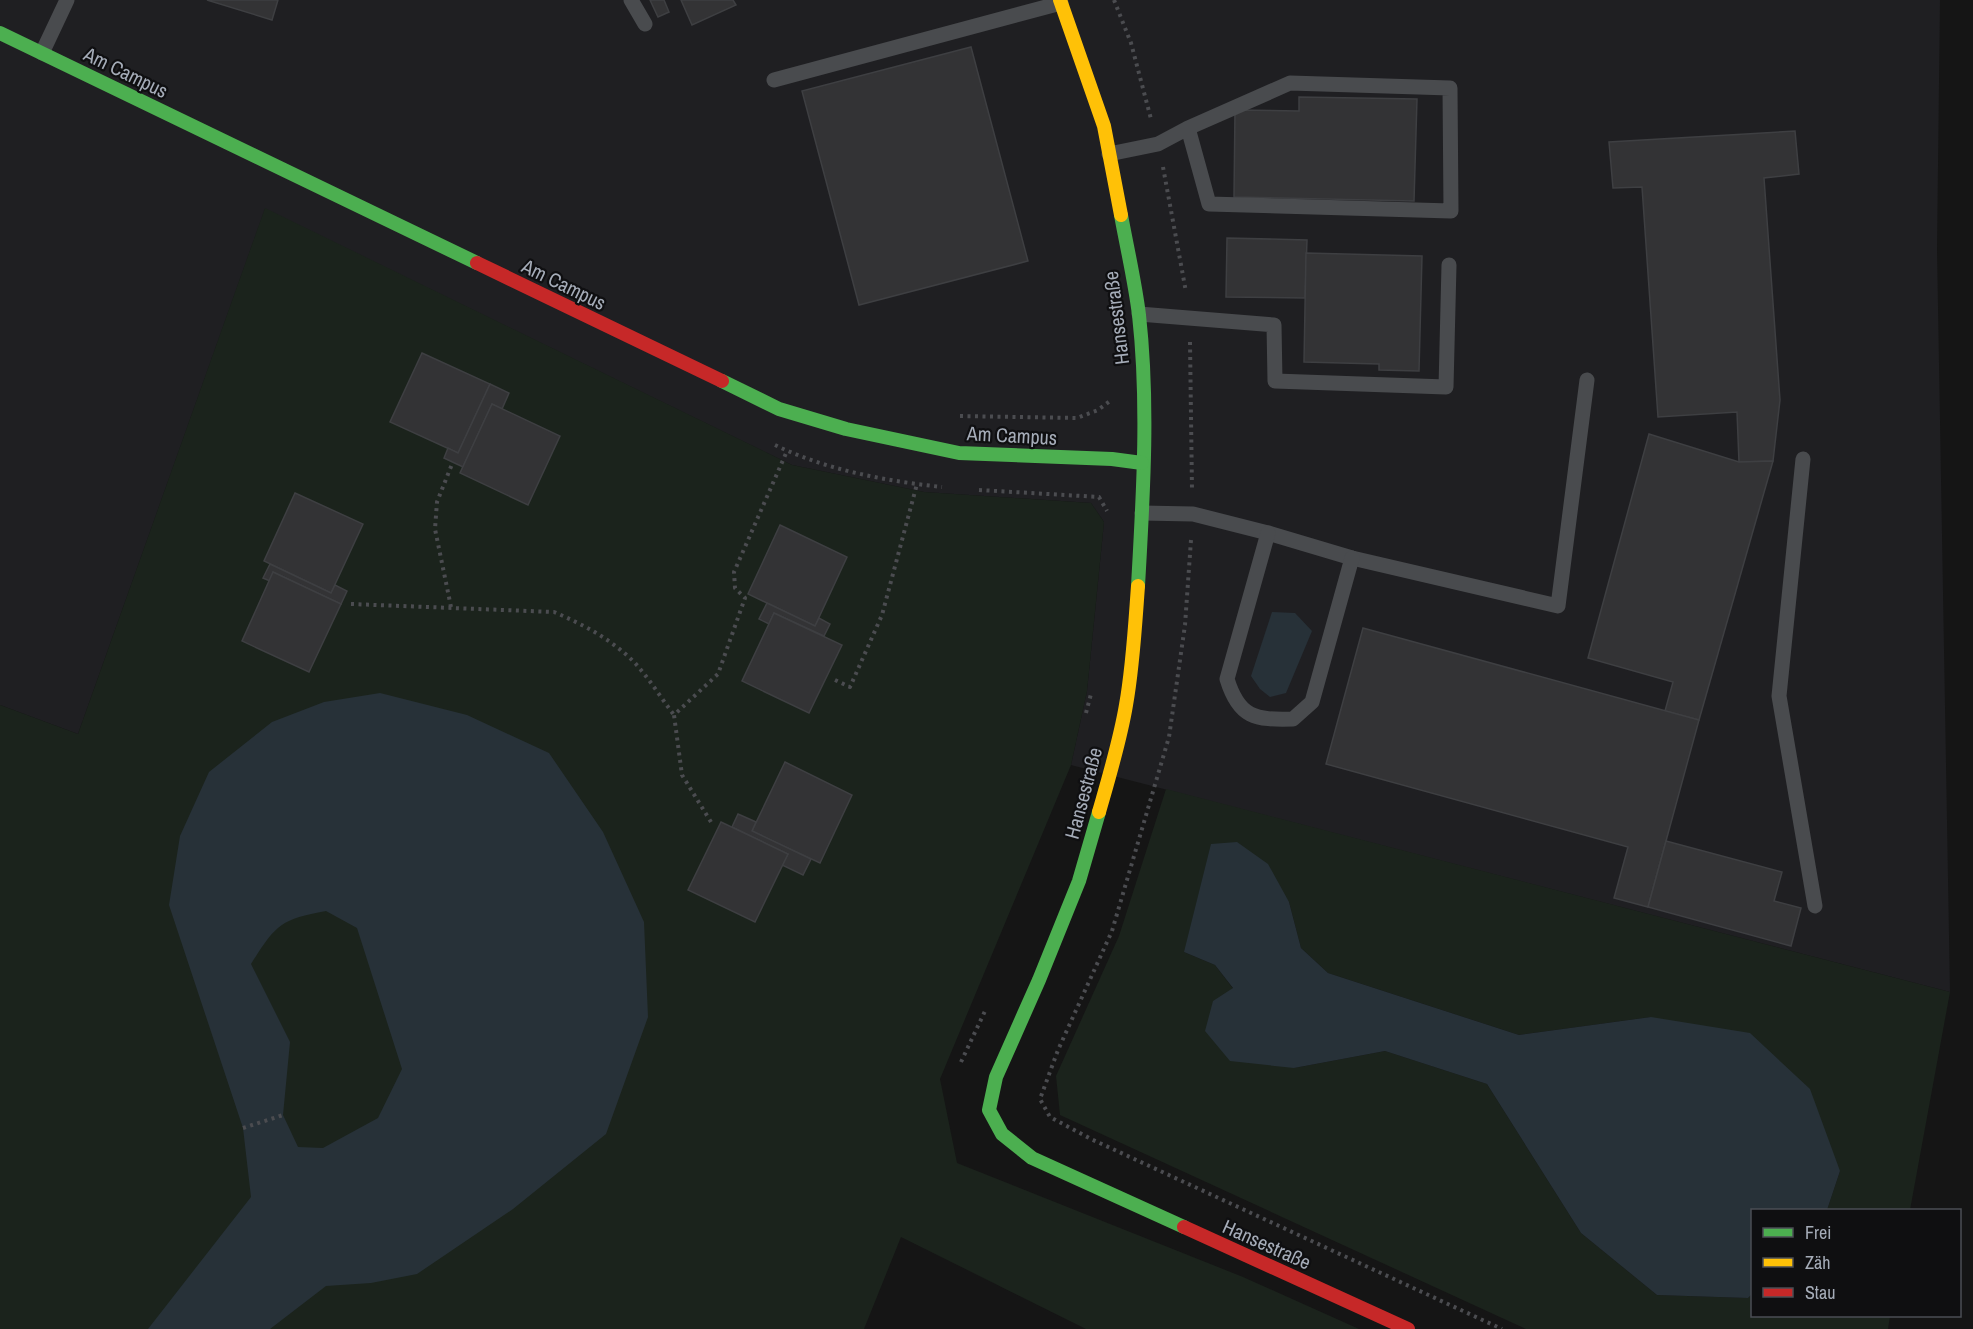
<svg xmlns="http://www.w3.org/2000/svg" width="1973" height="1329" viewBox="0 0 1973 1329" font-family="'Archivo Narrow',sans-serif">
<rect width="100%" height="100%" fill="#151515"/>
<polygon fill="#1f1f22" points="0,0 1940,0 1937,249 1950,992 1071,765 1087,691 1104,522 1091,503 924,492 792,465 265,209 78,734 0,705"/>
<g fill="#1b231c">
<polygon points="265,208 792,465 924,492 1091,503 1104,522 1087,691 1071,765 940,1079 957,1163 1243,1277 1359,1329 1086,1329 901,1237 864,1329 0,1329 0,705 78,734"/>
<polygon points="1166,789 1950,992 1910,1210 1827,1210 1840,1171 1651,1017 1519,1035 1328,973 1301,948 1289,902 1184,952 1215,965 1294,1068 1385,1051 1487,1084 1581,1233 1657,1295 1748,1298 1752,1294 1752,1316 1890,1316 1888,1329 1526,1329 1060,1115 1056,1076 1119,936"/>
</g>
<g fill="#273138" fill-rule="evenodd">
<polygon points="1272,612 1295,613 1312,631 1286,693 1270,697 1260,689 1251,676"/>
<path d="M380,693l87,22 82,38 54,79 41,90 4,95 -42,117 -93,75 -96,65 -46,9 -45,3 -56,43h-122l103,-132 -8,-69 -74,-223 11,-69 29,-64 63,-50 52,-20zM326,911l31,17 45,141 -24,49 -55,30 -25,-1 -15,-32 7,-73 -39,-78c24,-38 29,-45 75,-53z"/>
<polygon points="1237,842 1268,864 1289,902 1301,948 1328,973 1519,1035 1651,1017 1750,1033 1810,1089 1840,1171 1827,1210 1752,1210 1752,1294 1748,1298 1657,1295 1581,1233 1487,1084 1385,1051 1294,1068 1230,1061 1205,1031 1213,1001 1233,988 1215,965 1184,952 1211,844"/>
</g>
<g fill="#333335" stroke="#3e3f42" stroke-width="1.5">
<polygon points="207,0 278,0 272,20"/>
<polygon points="650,0 664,0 669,12 658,17"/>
<polygon points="681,0 733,0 736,5 692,25"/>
<polygon points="971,47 1028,261 859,305 802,91"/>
<polygon points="1299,97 1417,99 1414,201 1234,197 1235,110 1299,111"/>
<polygon points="1795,131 1799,174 1764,178 1780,400 1773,461 1739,462 1737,412 1658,417 1642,187 1613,188 1609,142"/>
<polygon points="1227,238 1307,240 1305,298 1226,297"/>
<polygon points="1306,253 1422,256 1419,371 1379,370 1379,364 1304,362"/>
<polygon points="422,353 490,384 458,453 390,422"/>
<polygon points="490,384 509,393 502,409 492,404 463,467 444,458 448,448 458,453"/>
<polygon points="492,404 560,436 528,505 460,473"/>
<polygon points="1649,434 1739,462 1773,461 1699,720 1665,711 1673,682 1588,658"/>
<polygon points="295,493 363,524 331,593 264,561"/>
<polygon points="780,525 847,557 815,626 748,594"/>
<polygon points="270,564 331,593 335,585 347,591 341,604 273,572 270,581 263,578"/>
<polygon points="273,572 341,604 309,672 242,641"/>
<polygon points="767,603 815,626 819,618 830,624 824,636 774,613 769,624 759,619"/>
<polygon points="774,613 842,645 809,713 742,681"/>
<polygon points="1363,628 1699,720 1648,907 1614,898 1628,847 1326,764"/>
<polygon points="785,762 852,795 820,863 752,831"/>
<polygon points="738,814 756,822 752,831 811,859 803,875 782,865 788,854 732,827"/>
<polygon points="721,822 788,854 755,922 688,890"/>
<polygon points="1666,841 1782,872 1774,901 1801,908 1791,946 1648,907"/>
</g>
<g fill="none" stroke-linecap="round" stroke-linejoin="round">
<g stroke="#4b4c50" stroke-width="4" stroke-dasharray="3 4.5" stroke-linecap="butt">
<polyline points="1114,0 1131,43 1151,119"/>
<polyline points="1163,167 1186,292"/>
<polyline points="1190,342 1192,490"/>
<polyline points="960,416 1077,418 1098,410 1110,401"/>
<path d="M775,445c51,25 111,36 167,42"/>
<polyline points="979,490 1099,497 1107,511"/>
<polyline points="1191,540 1185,625 1169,737 1112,931 1058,1050 1040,1099 1050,1117 1091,1139 1502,1329"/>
<path d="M351,604l203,8c30,13 57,27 80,50 15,16 27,36 40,53"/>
<polyline points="451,607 435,529 437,502 452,464"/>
<polyline points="835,680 850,687 882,615 917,484"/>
<polyline points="1086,713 1091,694"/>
<polyline points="711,822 682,775 674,715 718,674 745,598 735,588 734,572 787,451"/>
<polyline points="961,1062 985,1011"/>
<polyline points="243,1128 283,1115"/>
</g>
<g stroke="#494b4e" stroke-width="15">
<polyline points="631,0 645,24"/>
<polyline points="42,53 67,0"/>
<polyline points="774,80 1061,3"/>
<polyline points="1109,154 1158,144 1188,128 1290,83 1450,88 1451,211 1209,204 1188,128"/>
<polyline points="1139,314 1274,325 1275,381 1446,387 1449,265"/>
<polyline points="1803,459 1779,696 1815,906"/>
<polyline points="1142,513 1193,514 1268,533 1352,558 1558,606 1587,380"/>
<path d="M1268,533l-41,146c12,39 28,41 66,40l19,-17 40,-144"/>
</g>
<g stroke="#4caf50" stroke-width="14">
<polyline points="0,33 477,263"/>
<path d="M1121,215c6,33 14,67 18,100 10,90 4,182 -1,271"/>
<polyline points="722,381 779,409 846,429 959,453 1112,459 1142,463"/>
<polyline points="1099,812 1079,881 1039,980 996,1077 989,1110 1002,1134 1032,1158 1184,1227"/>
</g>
<g stroke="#ffc107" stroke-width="14">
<polyline points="1060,0 1104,126 1121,215"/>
<path d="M1099,812c10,-35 21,-71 27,-107 7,-39 9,-79 12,-119"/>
</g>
<g stroke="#c62828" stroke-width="14">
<polyline points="477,263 722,381"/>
<polyline points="1184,1227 1408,1329"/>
</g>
</g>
<g text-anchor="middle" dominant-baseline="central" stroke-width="4.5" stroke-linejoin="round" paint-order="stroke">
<g font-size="20" fill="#a5acb8" stroke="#0f0f11">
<text transform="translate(126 72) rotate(26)">Am Campus</text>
<text transform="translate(564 284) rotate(26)">Am Campus</text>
<text transform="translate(1116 318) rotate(-97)">Hansestraße</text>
<text transform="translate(1012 435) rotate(3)">Am Campus</text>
<text transform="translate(1083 793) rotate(-75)">Hansestraße</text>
<text transform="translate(1267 1244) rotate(24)">Hansestraße</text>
</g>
</g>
<rect x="1751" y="1209" width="210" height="108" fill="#0f0f11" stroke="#4b4e54" stroke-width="1.5"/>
<rect x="1763" y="1228" width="30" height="9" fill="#4caf50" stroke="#4b4e54" stroke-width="1.5"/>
<text x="1805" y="1239" font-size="18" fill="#a5acb8">Frei</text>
<rect x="1763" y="1258" width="30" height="9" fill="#ffc107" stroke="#4b4e54" stroke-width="1.5"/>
<text x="1805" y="1269" font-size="18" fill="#a5acb8">Zäh</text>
<rect x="1763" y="1288" width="30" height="9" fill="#c62828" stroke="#4b4e54" stroke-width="1.5"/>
<text x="1805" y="1299" font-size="18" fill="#a5acb8">Stau</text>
</svg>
